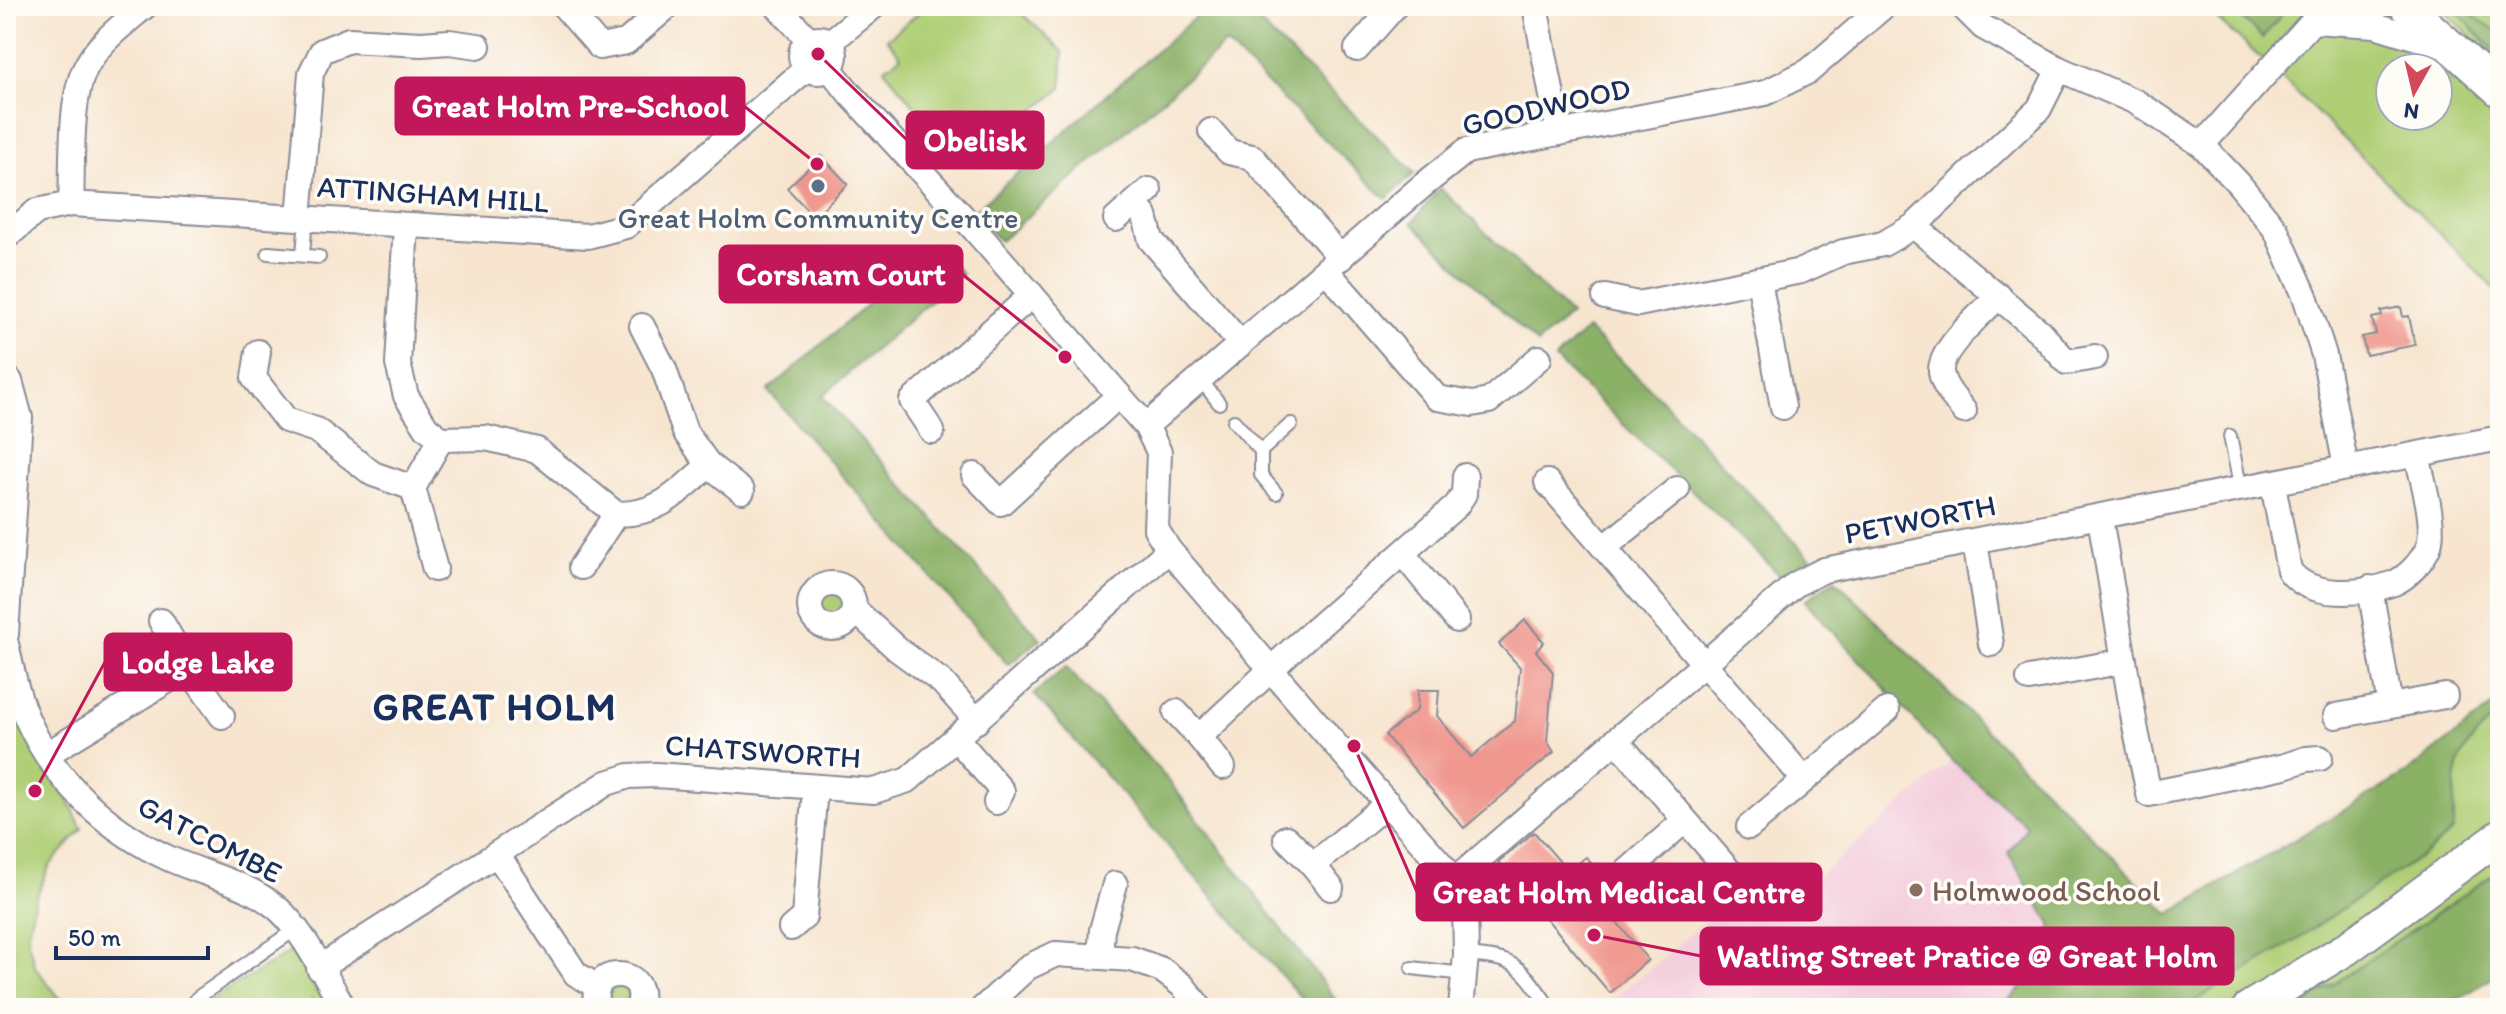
<svg xmlns="http://www.w3.org/2000/svg" width="2506" height="1014" viewBox="0 0 2506 1014" font-family="Itim,sans-serif">
<rect width="100%" height="100%" fill="#fdfcf7"/>
<filter id="ink" filterUnits="userSpaceOnUse"><feTurbulence type="fractalNoise" baseFrequency=".0125" numOctaves="2"/><feDisplacementMap in="SourceGraphic" scale="16" xChannelSelector="R" yChannelSelector="G"/><feConvolveMatrix kernelMatrix="1 2 1 2 8 2 1 2 1" color-interpolation-filters="sRGB"/></filter>
<filter id="wash" filterUnits="userSpaceOnUse"><feTurbulence type="fractalNoise" baseFrequency=".006" numOctaves="4" result="noise"/><feDisplacementMap in="SourceGraphic" scale="32" xChannelSelector="R" yChannelSelector="G"/><feGaussianBlur stdDeviation="1.8" result="paint"/><feColorMatrix in="noise" values="0 0 0 0 0 0 0 0 0 0 0 0 0 0 0 0 0 1.4 0 .05"/><feComposite in="paint" operator="in"/></filter>
<g filter="url(#wash)">
<rect width="100%" height="100%" fill="#f7e5cf"/>
<polygon fill="#f4cfdd" points="1952,761 2027,826 2008,853 2052,926 2030,979 2001,1008 1617,1008 1611,999 1661,960 1758,874 1785,905"/>
<g fill="#afce75" stroke="#657e6a" stroke-width="2" fill-rule="evenodd">
<polygon points="927,6 1014,6 1063,52 1062,88 993,144 961,162 884,69 901,56 887,39"/>
<path d="M2202,6h26l35,32 25,-32h38l-12,14 139,29 47,42v203l-229,-227zM2390,68h48v48h-48z"/>
<polygon points="2438,6 2452,6 2500,57 2500,63"/>
<polygon points="2458,6 2500,6 2500,33"/>
<circle cx="832" cy="606" r="13"/>
<polygon points="6,644 47,754 82,829 50,865 35,899 27,938 35,967 58,996 72,1008 6,1008"/>
<path d="M2495,717l5,3v150l-201,138h-116l105,-63 144,-96 21,-19c3,-56 -4,-74 42,-113z"/>
<polygon points="292,951 328,1008 316,1008 312,1001 312,1008 197,1008"/>
<circle cx="618" cy="997" r="11"/>
</g>
<g fill="#8bb166" stroke="#537062" stroke-width="2">
<polygon points="1208,6 1242,6 1415,173 1386,199 1226,44 1000,241 972,213"/>
<polygon points="2228,6 2288,6 2263,38"/>
<polygon points="2452,6 2458,6 2500,33 2500,57"/>
<polygon points="1440,188 1570,315 1537,344 1412,223"/>
<polygon points="935,245 962,274 822,396 1041,639 1008,665 768,391"/>
<polygon points="1587,329 1654,392 1814,562 1781,576 1555,359"/>
<path d="M1835,579l334,335 238,-141 93,-73v20l-5,-2c-46,38 -39,56 -42,112l-21,19 -144,96 -105,63h-182l29,-29 22,-53 -44,-73 19,-27 -75,-65 -147,-160z"/>
<polygon points="1066,667 1168,780 1342,1008 1310,1008 1034,694"/>
<polygon points="2500,870 2500,973 2444,1008 2299,1008"/>
</g>
<g id="blocks">
<g fill="#f0988f">
<polygon points="821,156 848,184 814,217 787,188"/>
<polygon points="2401,307 2403,317 2409,316 2415,345 2366,355 2362,337 2376,334 2372,318 2382,316 2381,311"/>
<polygon points="1525,620 1544,642 1536,651 1553,672 1547,741 1554,752 1464,828 1385,735 1417,710 1418,690 1439,690 1437,716 1471,757 1515,721 1520,667 1499,644"/>
<polygon points="1534,832 1568,871 1586,857 1621,897 1606,909 1648,960 1610,993 1498,862"/>
</g>
</g>
</g>
<g filter="url(#ink)">
<use href="#blocks" fill-opacity="0" stroke="#898a96" stroke-width="2"/>
<g fill="none" stroke-linecap="round" stroke-linejoin="round">
<g stroke="#898a96" stroke-width="16">
<g id="lane">
<polyline points="268,253 319,257"/>
<polyline points="303,254 306,219"/>
<polyline points="1200,379 1219,403"/>
<polyline points="1234,421 1261,451 1291,424"/>
<polyline points="2230,436 2241,490"/>
<polyline points="1261,451 1261,475 1276,493"/>
<path d="M1466,955c52,4 54,10 84,53"/>
<polyline points="1412,968 1464,974"/>
<polyline points="197,998 297,928"/>
</g>
</g>
<g stroke="#898a96" stroke-width="28">
<g id="street">
<polyline points="564,6 600,47 626,42 668,6"/>
<polyline points="777,6 810,41"/>
<polyline points="1535,6 1559,133"/>
<polyline points="1962,6 1983,27 2059,69 2136,102 2202,145 2239,184 2276,230 2305,296 2324,355 2346,467"/>
<polyline points="2313,21 2375,25 2447,47"/>
<circle cx="818" cy="55" r="17"/>
<polyline points="829,43 874,6"/>
<polyline points="1357,49 1395,6"/>
<polyline points="829,68 850,94 975,230 1146,426 1159,452 1156,529 1169,550 1328,736 1455,880 1465,903 1466,955 1461,1008"/>
<polyline points="1211,131 1229,152 1252,157 1341,258"/>
<polyline points="2202,145 2326,6"/>
<path d="M71,204c2,-39 -2,-102 14,-135 12,-26 39,-45 60,-63"/>
<polyline points="1134,204 1145,216 1151,240 1241,344"/>
<polyline points="299,218 311,73 322,51 349,40 421,44 449,42 478,46"/>
<polyline points="1116,219 1149,190"/>
<polyline points="406,225 398,364 406,396 427,428 441,439 486,438 537,450 616,514 581,567"/>
<polyline points="1914,226 2039,331 2067,362 2095,357"/>
<polyline points="6,237 37,211 71,204 588,236 626,226 807,68"/>
<polyline points="1326,270 1437,398 1472,404 1489,401 1539,358"/>
<polyline points="1759,281 1783,407"/>
<polyline points="1605,297 1638,304 1801,271 1843,252 1883,244 1914,226 2039,109 2059,69"/>
<polyline points="642,326 664,369 685,432 709,465"/>
<polyline points="258,352 254,378 286,420 316,430 373,474 413,488"/>
<polyline points="6,377 10,381 20,418 6,634"/>
<path d="M1964,411c-9,-12 -21,-24 -23,-39 -2,-23 42,-60 58,-76"/>
<polyline points="1146,426 1421,187 1466,151 1765,93 1809,71 1884,6"/>
<polyline points="932,431 912,401 1032,295"/>
<polyline points="974,475 1001,503 1118,396"/>
<polyline points="1547,482 1804,779"/>
<path d="M2273,484l16,86c20,30 76,24 105,13 14,-6 28,-22 34,-35 9,-22 -6,-69 -11,-93"/>
<path d="M616,514c44,1 63,-23 93,-49l33,26"/>
<polyline points="2100,518 2135,726 2149,794 2285,766 2306,759 2320,758"/>
<polyline points="1975,541 1991,644"/>
<polyline points="1605,547 1677,489"/>
<polyline points="1403,554 1457,620"/>
<polyline points="435,569 413,488 441,439"/>
<circle cx="832" cy="606" r="22"/>
<polyline points="2370,588 2390,706"/>
<polyline points="854,609 897,649 942,682 977,721"/>
<path d="M6,644c6,26 11,53 22,77 28,62 81,110 142,138 36,16 75,23 106,48 27,22 49,70 68,101"/>
<polyline points="188,668 222,716"/>
<polyline points="2029,679 2124,661"/>
<polyline points="1176,712 1199,737"/>
<polyline points="2336,716 2445,696"/>
<polyline points="956,738 1002,791 996,802"/>
<polyline points="1616,740 1737,880"/>
<polyline points="47,754 188,668 161,621"/>
<polyline points="1223,767 1199,737 1294,648 1456,506 1464,494 1465,476"/>
<polyline points="1749,827 1887,710"/>
<polyline points="1286,838 1313,865 1388,803"/>
<polyline points="497,854 576,974 598,987"/>
<polyline points="1313,865 1331,888"/>
<polyline points="1622,876 1684,821"/>
<polyline points="1455,880 1796,584 1824,570 2500,438"/>
<polyline points="791,928 804,917 815,789"/>
<polyline points="1100,956 1102,930 1115,884"/>
<polyline points="319,968 607,783 629,776 656,775 874,791 908,780 1169,550"/>
<path d="M598,1008c-16,-44 56,-44 40,0"/>
<polyline points="983,1008 1028,967 1056,954 1132,959 1162,970 1183,986 1200,1008"/>
</g>
</g>
<g stroke="#898a96" stroke-width="36">
<g id="secondary">
<polyline points="2406,6 2500,91"/>
<polyline points="2249,1008 2346,949 2500,836"/>
</g>
</g>
<use href="#lane" stroke="#fff" stroke-width="12"/>
<use href="#street" stroke="#fff" stroke-width="24"/>
<use href="#secondary" stroke="#fff" stroke-width="32"/>
</g>
</g>
<circle fill="#5c6f8a" stroke="#fdfcf7" stroke-width="3" cx="818" cy="186" r="8"/>
<circle fill="#8d6e63" stroke="#fdfcf7" stroke-width="3" cx="1916" cy="890" r="8"/>
<g text-anchor="middle" dominant-baseline="central" stroke-width="7" stroke-linejoin="round" paint-order="stroke">
<g font-size="30" fill="#1b2f5e" stroke="#fdfcf7">
<text transform="translate(1546 106) rotate(-13)">GOODWOOD</text>
<text transform="translate(433 194) rotate(4)">ATTINGHAM HILL</text>
<text transform="translate(1920 519) rotate(-11)">PETWORTH</text>
<text transform="translate(763 751) rotate(4)">CHATSWORTH</text>
<text transform="translate(210 839) rotate(27)">GATCOMBE</text>
</g>
<g font-size="30" fill="#4e5e75" stroke="#fdfcf7">
<text x="818" y="217">Great Holm Community Centre</text>
</g>
<g font-size="30" fill="#785e54" stroke="#fdfcf7" text-anchor="start">
<text x="1932" y="890">Holmwood School</text>
</g>
<g font-size="38" font-weight="bold" letter-spacing="2" fill="#1b2f5e" stroke="#fdfcf7">
<text x="495" y="707">GREAT HOLM</text>
</g>
</g>
<path fill="none" stroke="#c2185b" stroke-width="3" d="M817 164L744 106M818 54L907 140M1065 357L962 274M35 791L105 662M1354 746L1417 892M1594 935L1701 956"/>
<g fill="#c2185b" stroke="#fdfcf7" stroke-width="3">
<circle cx="817" cy="164" r="8"/>
<circle cx="818" cy="54" r="8"/>
<circle cx="1065" cy="357" r="8"/>
<circle cx="35" cy="791" r="8"/>
<circle cx="1354" cy="746" r="8"/>
<circle cx="1594" cy="935" r="8"/>
</g>
<g fill="#c2185b" stroke="#c2185b" stroke-width="3">
<rect x="396" y="78" width="348" height="56" rx="8"/>
<rect x="907" y="112" width="136" height="56" rx="8"/>
<rect x="720" y="246" width="242" height="56" rx="8"/>
<rect x="105" y="634" width="186" height="56" rx="8"/>
<rect x="1417" y="864" width="404" height="56" rx="8"/>
<rect x="1701" y="928" width="532" height="56" rx="8"/>
</g>
<g font-size="32" text-anchor="middle" font-weight="bold" fill="#fff">
<text x="570" y="117">Great Holm Pre-School</text>
<text x="975" y="151">Obelisk</text>
<text x="841" y="285">Corsham Court</text>
<text x="198" y="673">Lodge Lake</text>
<text x="1619" y="903">Great Holm Medical Centre</text>
<text x="1967" y="967">Watling Street Pratice @ Great Holm</text>
</g>
<rect width="2506" height="1014" fill="none" stroke="#fdfcf7" stroke-width="32"/>
<g transform="translate(2414 92) rotate(188)"><circle r="38" fill="#fdfcf7" stroke="#a3aaba" stroke-width="2"/>
<path d="M0-6L14 30L0 20L-14 30Z" fill="#d1495b"/>
<text y="-12" font-size="22" font-weight="bold" text-anchor="middle" fill="#1b2f5e">N</text>
</g>
<path d="M56 946v12h152v-12" fill="none" stroke="#1b2f5e" stroke-width="4"/>
<text x="68" y="946" font-size="24" fill="#1b2f5e" stroke="#fdfcf7" stroke-width="6" paint-order="stroke">50 m</text>
</svg>
